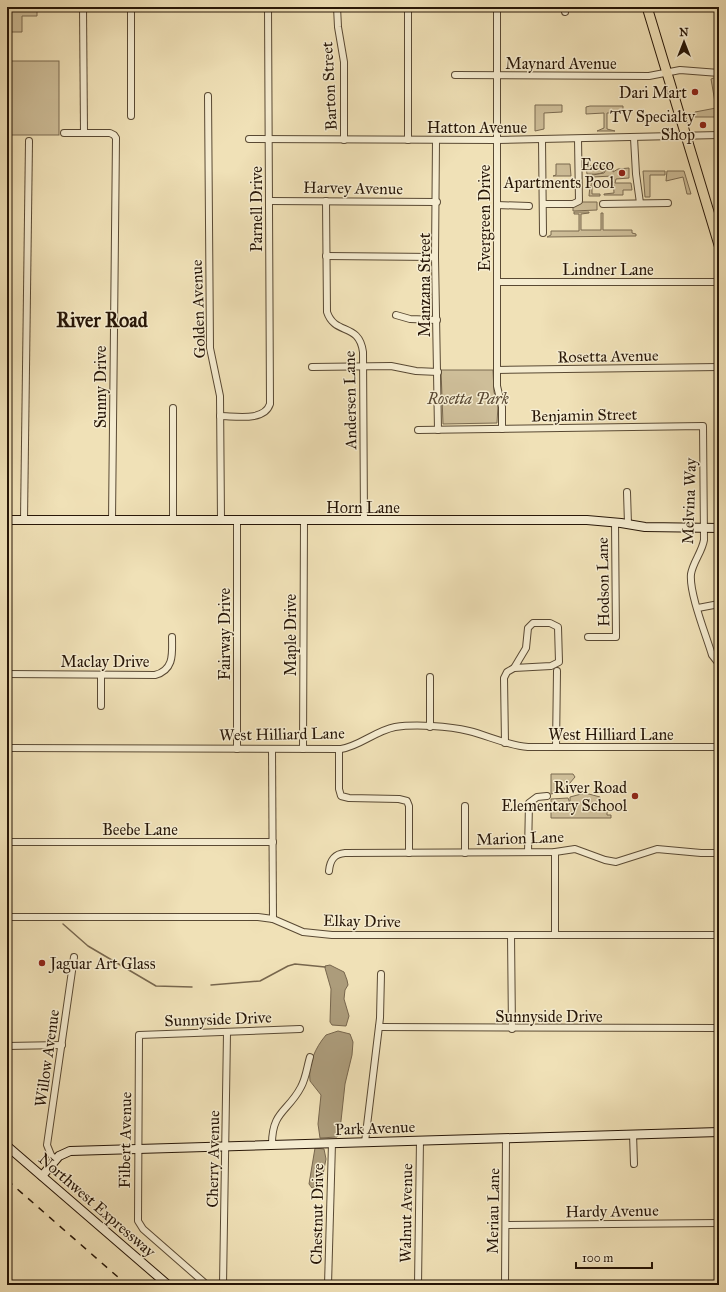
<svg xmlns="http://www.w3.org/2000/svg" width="726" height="1292" viewBox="0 0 726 1292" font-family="'IM FELL Great Primer',serif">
<rect width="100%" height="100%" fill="#f0e1b7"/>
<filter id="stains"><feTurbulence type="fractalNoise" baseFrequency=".005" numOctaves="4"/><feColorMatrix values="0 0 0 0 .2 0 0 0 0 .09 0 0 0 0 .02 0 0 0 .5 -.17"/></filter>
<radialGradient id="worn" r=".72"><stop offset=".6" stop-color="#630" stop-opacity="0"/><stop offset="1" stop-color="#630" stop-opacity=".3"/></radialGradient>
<g fill="#cebe99" stroke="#7a6a50">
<polygon points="9,7 37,7 37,16 22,16 22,32 9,32"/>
<rect x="7" y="61" width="52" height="74"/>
<polygon points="719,76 719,117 695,117 695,112 716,108 711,79"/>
<polygon points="535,105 562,105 562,112 544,113 544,129 535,131"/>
<polygon points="590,106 623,106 623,113 607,113 607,129 615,131 597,131 604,128 604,113 586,114 586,107"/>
<polygon points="556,164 570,164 571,176 553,176 556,175"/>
<path d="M608,165c-3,11 -13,9 -21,9l-1,-8z"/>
<polygon points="609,165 613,165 613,172 618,169 629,168 629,178 616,179 615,183 631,183 632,190 623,190 623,195 604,195 604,194 614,193 613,176 592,177 592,194 600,194 600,196 589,196 590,185 588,185 587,176 604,173"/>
<polygon points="643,171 665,171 665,175 650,175 650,197 645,197"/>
<polygon points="667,171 684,171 691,194 687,194 683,177 666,181"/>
<polygon points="582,202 597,202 597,210 573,211 573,207"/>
<polygon points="574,212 589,212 589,213 581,214 581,230 601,230 601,213 603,213 603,230 632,230 632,233 636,234 636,236 547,237 551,235 551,231 579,231 579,214 574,214"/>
<polygon points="441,370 493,370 494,392 498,405 497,423 443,424"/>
<polygon points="551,774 573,774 575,777 563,791 551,794"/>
<polygon points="585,793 600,797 600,810 607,811 607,815 611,815 611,818 551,818 551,799 568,798 570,803 570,797"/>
</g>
<g fill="#ac9c7b" stroke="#77664d">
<polygon points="330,965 344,972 347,980 348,985 345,990 344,999 349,1016 346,1026 332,1025 330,1022 331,989 325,968 325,966"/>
<path d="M338,1031l12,3 3,8 -1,13 -7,29 -5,46 -3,7 -17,1 -2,-14 3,-29 -11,-14c-2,-17 5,-33 16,-46z"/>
<polygon points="315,1148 324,1149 326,1159 321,1184 312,1188 309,1184"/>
</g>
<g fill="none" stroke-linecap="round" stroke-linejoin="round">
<g stroke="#77664d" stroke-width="1.5">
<polyline points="63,924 88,946 156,986 192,987"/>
<polyline points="211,985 260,981 288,966 295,964 325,967"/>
</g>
<g stroke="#594933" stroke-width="8">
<g id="street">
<polyline points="83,7 84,133"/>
<polyline points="131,7 131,116"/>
<polyline points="337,7 338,27 344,62 344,140"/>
<polyline points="497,7 497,386 502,407 502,429"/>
<polyline points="564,7 565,12"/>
<polyline points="455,75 649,76 680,70 719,73"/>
<polyline points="208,96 210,348 220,396 221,520"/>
<polyline points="64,133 110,133 114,135 116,138 112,520"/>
<polyline points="634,138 636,174 640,203"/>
<polyline points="249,139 497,140 719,135"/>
<polyline points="408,140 408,7"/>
<polyline points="436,140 435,257 438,430"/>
<polyline points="542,140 543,233"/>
<polyline points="269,201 437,202"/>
<path d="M326,201l1,111c8,24 32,10 36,40l1,169"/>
<polyline points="543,204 573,204 579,201 578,139"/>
<polyline points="603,204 668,203"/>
<polyline points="497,205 529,206"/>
<polyline points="326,256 435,257"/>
<polyline points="497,282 719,282"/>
<polyline points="396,315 410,319 437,320"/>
<polyline points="312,367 391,366 416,371 438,372"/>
<polyline points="497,370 719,367"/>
<polyline points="173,408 173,520"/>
<path d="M220,416c15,0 44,6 50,-12l-2,-397"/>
<path d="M418,430l285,-4 1,114c-2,12 -11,22 -13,34 -2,19 15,61 21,81l7,9"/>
<polyline points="627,492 628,524"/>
<polyline points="24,520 29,141"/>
<polyline points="237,520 237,749"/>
<polyline points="698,608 719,604"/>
<polygon points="533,623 550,623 558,627 559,662 551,666 514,668 526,648 528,628"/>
<polyline points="588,637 616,637 615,522"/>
<path d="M7,674l148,1c20,-5 17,-23 17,-38"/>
<polyline points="101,706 101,675"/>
<polyline points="430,727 430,677"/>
<polyline points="505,743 504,678 507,672 514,668"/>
<polyline points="556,747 557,671"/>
<path d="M7,748l334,1c19,-3 34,-18 54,-22 20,-3 54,-1 74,4 20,5 37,14 59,16h191"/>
<polyline points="272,749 273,919"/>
<polyline points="303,749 304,520"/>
<polyline points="339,749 339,789 341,796 349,798 399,799 407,801 409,806 409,853"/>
<polyline points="7,842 273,842"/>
<polyline points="528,852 529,803 537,797 547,796"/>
<polyline points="555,852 555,935"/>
<polyline points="465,853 465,806"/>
<path d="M329,871c1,-11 5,-17 16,-18l210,-1 20,-3 30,11 11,2 41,-13 44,4h18"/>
<polyline points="7,917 258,917 273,919 303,932 332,935 719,935"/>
<polyline points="511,935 512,1029"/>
<polyline points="379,1027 719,1028"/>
<polyline points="7,1046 62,1045"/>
<polyline points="633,1134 634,1164"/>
<polyline points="365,1142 380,1018 381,974"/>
<path d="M272,1144c0,-33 16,-32 29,-57 5,-9 6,-20 9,-30"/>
<polyline points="56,1160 51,1155 47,1145 74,957"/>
<polyline points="506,1225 719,1223"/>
<polyline points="207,1285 143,1229 138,1221 139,1035 300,1029"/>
<polyline points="223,1285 227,1033"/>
<polyline points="328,1285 332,1143"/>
<polyline points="418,1285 420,1140"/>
<polyline points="505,1285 506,1138"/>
</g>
</g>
<g stroke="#271607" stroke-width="10">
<g id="secondary">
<polyline points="7,520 587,520 621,523 645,527 719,528"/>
<polyline points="7,1146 168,1285"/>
<polyline points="42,1176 59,1156 70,1151 719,1132"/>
</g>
</g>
<g stroke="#271607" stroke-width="11">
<polyline id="primary" points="647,7 719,245"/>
</g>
<use href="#street" stroke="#f5ecd0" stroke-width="6"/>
<use href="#secondary" stroke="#f5ecd0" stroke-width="8"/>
<use href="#primary" stroke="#f0e1b7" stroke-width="9"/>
<polyline stroke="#271607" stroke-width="1.5" stroke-dasharray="7 7" stroke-linecap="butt" points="7,1180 127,1285"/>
</g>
<g fill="#8f2418" stroke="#f5ecd0" stroke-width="1.5">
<circle cx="695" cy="92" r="4"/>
<circle cx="703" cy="125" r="4"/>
<circle cx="622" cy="173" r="4"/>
<circle cx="635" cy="796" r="4"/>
<circle cx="42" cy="963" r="4"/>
</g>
<g text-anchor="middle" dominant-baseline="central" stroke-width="3" stroke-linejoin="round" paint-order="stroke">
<g font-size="16" fill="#271607" stroke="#f5ecd0">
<text x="561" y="63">Maynard Avenue</text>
<text transform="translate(329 86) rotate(-93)">Barton Street</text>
<text x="477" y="127">Hatton Avenue</text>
<text transform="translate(353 188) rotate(1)">Harvey Avenue</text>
<text transform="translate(256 209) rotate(-90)">Parnell Drive</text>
<text transform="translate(484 218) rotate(-90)">Evergreen Drive</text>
<text x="608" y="269">Lindner Lane</text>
<text transform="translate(424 285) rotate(-90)">Manzana Street</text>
<text transform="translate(198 309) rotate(-92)">Golden Avenue</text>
<text transform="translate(608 356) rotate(-1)">Rosetta Avenue</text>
<text transform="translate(100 387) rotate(-90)">Sunny Drive</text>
<text transform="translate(350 400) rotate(-91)">Andersen Lane</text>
<text transform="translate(584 415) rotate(-1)">Benjamin Street</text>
<text transform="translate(689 501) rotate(-88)">Melvina Way</text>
<text x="363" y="507">Horn Lane</text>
<text transform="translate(603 582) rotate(-91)">Hodson Lane</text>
<text transform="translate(224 634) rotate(-90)">Fairway Drive</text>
<text transform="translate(290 635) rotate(-90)">Maple Drive</text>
<text x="105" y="661">Maclay Drive</text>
<text transform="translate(282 734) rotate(-1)">West Hilliard Lane</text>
<text x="611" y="734">West Hilliard Lane</text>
<text x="140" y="829">Beebe Lane</text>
<text transform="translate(520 838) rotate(-2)">Marion Lane</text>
<text transform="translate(362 921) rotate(1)">Elkay Drive</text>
<text x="549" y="1016">Sunnyside Drive</text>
<text transform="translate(218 1019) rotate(-2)">Sunnyside Drive</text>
<text transform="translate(47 1058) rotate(-82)">Willow Avenue</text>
<text transform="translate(375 1128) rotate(-2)">Park Avenue</text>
<text transform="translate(125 1140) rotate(-89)">Filbert Avenue</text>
<text transform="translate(213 1159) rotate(-89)">Cherry Avenue</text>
<text transform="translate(97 1205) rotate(41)">Northwest Expressway</text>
<text transform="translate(493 1211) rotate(-89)">Meriau Lane</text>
<text transform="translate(612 1211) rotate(-1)">Hardy Avenue</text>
<text transform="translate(406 1213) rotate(-89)">Walnut Avenue</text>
<text transform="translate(317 1214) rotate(-89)">Chestnut Drive</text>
</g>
<g font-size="16" fill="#271607" stroke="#f5ecd0" text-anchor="end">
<text x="687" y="92">Dari Mart</text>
<text x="695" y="116">TV Specialty<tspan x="695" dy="18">Shop</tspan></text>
<text x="614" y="164">Ecco<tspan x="614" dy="18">Apartments Pool</tspan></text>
<text x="627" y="787">River Road<tspan x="627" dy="18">Elementary School</tspan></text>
<text x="50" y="963" text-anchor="start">Jaguar Art Glass</text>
</g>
<g font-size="16" font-style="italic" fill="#594833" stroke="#f5ecd0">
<text x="468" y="398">Rosetta Park</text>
</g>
<g font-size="20" font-weight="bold" fill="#271607" stroke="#f5ecd0">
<text x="102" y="320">River Road</text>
</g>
</g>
<rect width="726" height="1292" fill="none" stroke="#f0e1b7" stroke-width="24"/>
<rect x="8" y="8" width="710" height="1276" fill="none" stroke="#271607" stroke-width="2"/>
<rect x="12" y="12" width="702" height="1268" fill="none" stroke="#271607"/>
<g transform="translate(684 42)" stroke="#f5ecd0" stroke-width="3" paint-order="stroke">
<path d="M0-3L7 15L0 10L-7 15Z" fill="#271607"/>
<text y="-6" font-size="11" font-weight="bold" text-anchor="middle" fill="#271607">N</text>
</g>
<path d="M576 1262v6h76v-6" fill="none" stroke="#271607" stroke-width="2"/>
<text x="582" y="1262" font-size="12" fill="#271607" stroke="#f5ecd0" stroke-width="3" paint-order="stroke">100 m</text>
<rect width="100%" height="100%" filter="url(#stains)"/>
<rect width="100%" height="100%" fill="url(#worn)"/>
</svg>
